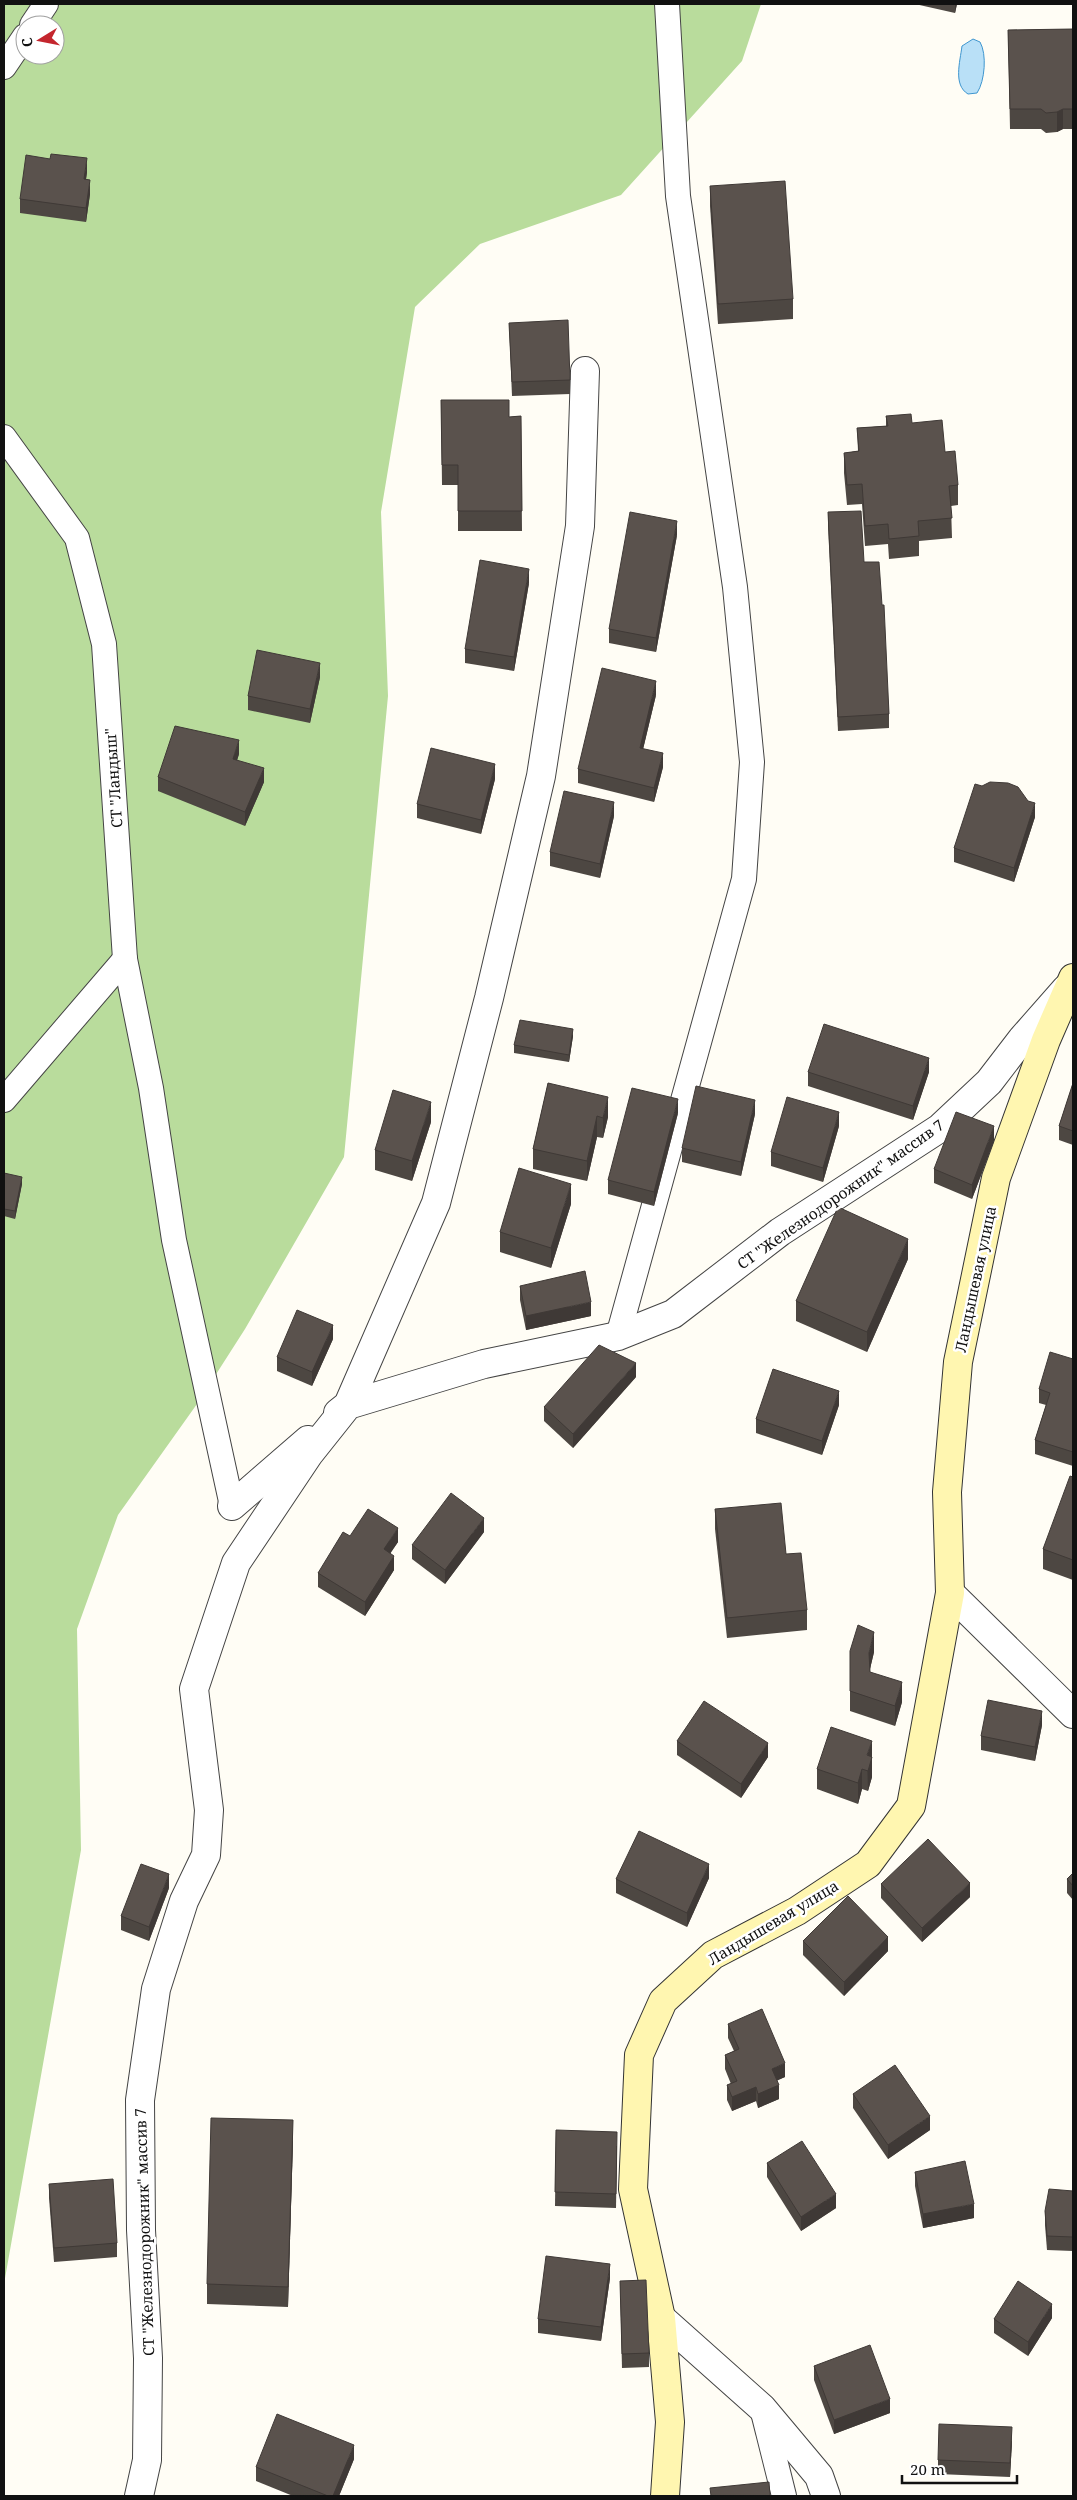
<svg xmlns="http://www.w3.org/2000/svg" width="1077" height="2500" viewBox="0 0 1077 2500" font-family="'Noto Serif',serif">
<rect width="100%" height="100%" fill="#fffdf5"/>
<path fill="#b9dc9c" fill-rule="evenodd" d="M4,4h757l-19,57 -121,134 -141,49 -65,63 -34,205 7,184 -44,461 -99,172 -48,75 -79,111 -41,114 4,221 -77,434zM25,25h30v30h-30z"/>
<path fill="#b9e0f7" stroke="#3f96cf" d="M973,39l7,3c7,12 5,39 -3,51l-9,1c-15,-9 -8,-32 -6,-48z"/>
<g fill="none" stroke-linecap="round" stroke-linejoin="round">
<g stroke="#444" stroke-width="26">
<g id="lane">
<polyline points="32,25 46,4"/>
<polyline points="4,67 25,36"/>
<polyline points="4,437 77,538 104,644 125,959 151,1088 174,1240 232,1506"/>
<polyline points="4,1100 125,959"/>
<polyline points="618,1336 744,879 752,762 735,587 678,196 667,4"/>
<polyline points="762,2408 784,2496"/>
</g>
</g>
<g stroke="#444" stroke-width="30">
<g id="street">
<polyline points="338,1413 348,1405 436,1203 489,998 541,776 580,526 585,371"/>
<polyline points="232,1506 308,1440"/>
<polyline points="950,1593 1073,1714"/>
<polyline points="661,2318 762,2408 819,2476 826,2496"/>
<polyline points="139,2496 147,2460 148,2358 141,2230 140,2100 156,1989 184,1901 206,1855 209,1810 194,1689 236,1563 309,1454 348,1405 484,1364 618,1336 673,1314 780,1232 940,1128 989,1082 1022,1039 1066,989"/>
</g>
</g>
<g stroke="#333" stroke-width="30">
<polyline id="secondary" points="665,2496 670,2422 661,2318 633,2189 639,2055 663,2001 713,1955 797,1911 868,1864 911,1806 950,1593 947,1492 958,1362 996,1178 1046,1040 1073,978"/>
</g>
<use href="#lane" stroke="#fff" stroke-width="24"/>
<use href="#street" stroke="#fff" stroke-width="28"/>
<use href="#secondary" stroke="#fff6b0" stroke-width="28"/>
</g>
<g fill="#4d4742">
<polygon points="915,4 957,4 955,13"/>
<polygon points="1073,29 1073,129 1063,129 1057,132 1046,133 1041,129 1010,129 1008,30"/>
<polygon points="87,172 86,179 90,194 86,222 20,213 20,199"/>
<polygon points="710,186 793,299 793,319 718,324 710,206"/>
<polygon points="509,323 570,380 570,394 512,396"/>
<polygon points="441,400 509,417 521,416 522,531 458,531 458,485 442,485"/>
<polygon points="886,416 912,423 945,452 958,485 958,505 951,506 952,538 919,541 919,556 889,559 888,544 865,546 862,504 847,505 844,473 844,453 858,451 857,428 886,426"/>
<polygon points="828,512 864,562 882,605 889,714 889,728 838,731 828,526"/>
<polygon points="677,535 656,652 609,643 609,629"/>
<polygon points="529,583 514,671 465,663 465,649"/>
<polygon points="320,677 310,723 248,710 248,696"/>
<polygon points="656,695 643,749 663,767 654,802 578,783 578,769"/>
<polygon points="239,754 237,760 264,782 245,826 158,791 158,777"/>
<polygon points="495,779 481,834 417,818 417,804"/>
<polygon points="982,786 1035,817 1014,882 954,862 954,848"/>
<polygon points="614,816 600,878 550,866 550,852"/>
<polygon points="573,1036 569,1062 514,1053 514,1045"/>
<polygon points="808,1072 929,1072 913,1120 808,1086"/>
<polygon points="548,1083 608,1117 603,1138 597,1137 587,1181 533,1169 533,1149"/>
<polygon points="1073,1083 1073,1145 1059,1140 1059,1126"/>
<polygon points="678,1113 654,1206 608,1194 608,1180"/>
<polygon points="755,1114 741,1176 682,1162 682,1148"/>
<polygon points="431,1122 412,1181 375,1170 375,1150"/>
<polygon points="839,1126 823,1182 771,1166 771,1152"/>
<polygon points="994,1141 972,1199 934,1183 934,1169"/>
<polygon points="4,1173 22,1184 15,1219 4,1216"/>
<polygon points="571,1204 551,1268 500,1252 500,1232"/>
<polygon points="908,1259 867,1352 796,1321 796,1301"/>
<polygon points="520,1286 591,1316 526,1330 520,1300"/>
<polygon points="333,1339 312,1386 277,1371 277,1357"/>
<polygon points="1073,1359 1073,1466 1035,1454 1035,1440 1046,1405 1039,1403 1039,1389"/>
<polygon points="636,1377 573,1448 544,1421 544,1407"/>
<polygon points="839,1405 822,1455 756,1433 756,1419"/>
<polygon points="1073,1477 1073,1580 1043,1569 1043,1549"/>
<polygon points="715,1509 786,1554 807,1610 807,1630 727,1638 715,1529"/>
<polygon points="484,1532 445,1584 412,1559 412,1545"/>
<polygon points="350,1536 398,1542 390,1553 394,1570 365,1616 318,1587 318,1573"/>
<polygon points="850,1651 874,1652 870,1669 870,1672 902,1702 895,1726 850,1711"/>
<polygon points="1042,1725 1035,1761 981,1750 981,1736"/>
<polygon points="677,1741 768,1757 741,1798 677,1755"/>
<polygon points="872,1757 872,1777 868,1791 862,1789 858,1804 817,1789 817,1769"/>
<polygon points="1073,1873 1073,1900 1067,1893 1067,1879"/>
<polygon points="709,1878 687,1927 616,1893 616,1879"/>
<polygon points="881,1884 970,1897 922,1942 881,1898"/>
<polygon points="169,1888 149,1941 121,1930 121,1916"/>
<polygon points="803,1941 888,1951 844,1996 803,1955"/>
<polygon points="728,2024 785,2077 777,2080 779,2099 758,2108 756,2101 732,2111 727,2100 727,2085 731,2084 725,2069 725,2055 734,2051 728,2038"/>
<polygon points="853,2094 930,2130 888,2159 853,2108"/>
<polygon points="556,2130 617,2146 616,2208 555,2206"/>
<polygon points="293,2140 288,2307 207,2304 207,2284"/>
<polygon points="767,2163 836,2208 801,2231 767,2177"/>
<polygon points="915,2172 974,2218 923,2228 915,2186"/>
<polygon points="49,2184 117,2243 117,2257 54,2262 49,2198"/>
<polygon points="1073,2191 1073,2251 1047,2250 1045,2225 1045,2211"/>
<polygon points="610,2278 601,2341 538,2333 538,2319"/>
<polygon points="620,2281 649,2353 649,2367 622,2368"/>
<polygon points="1052,2318 1028,2356 994,2333 994,2319"/>
<polygon points="814,2366 890,2413 834,2434 814,2380"/>
<polygon points="1012,2441 1010,2477 938,2474 938,2460"/>
<polygon points="354,2459 339,2496 293,2496 256,2481 256,2467"/>
</g>
<g fill="#3f3936">
<polygon points="955,4 957,4 955,13"/>
<polygon points="1063,109 1063,129 1057,132 1057,112"/>
<polygon points="87,158 87,172 84,193 84,179"/>
<polygon points="90,180 90,194 86,222 86,208"/>
<polygon points="677,521 677,535 656,652 656,638"/>
<polygon points="529,569 529,583 514,671 514,657"/>
<polygon points="320,663 320,677 310,723 310,709"/>
<polygon points="656,681 656,695 640,762 640,748"/>
<polygon points="239,740 239,754 233,773 233,759"/>
<polygon points="663,753 663,767 654,802 654,788"/>
<polygon points="495,764 495,779 481,834 481,820"/>
<polygon points="264,768 264,782 245,826 245,812"/>
<polygon points="614,802 614,816 600,878 600,864"/>
<polygon points="1035,803 1035,817 1014,882 1014,868"/>
<polygon points="573,1029 573,1036 569,1062 569,1055"/>
<polygon points="929,1058 929,1072 913,1120 913,1106"/>
<polygon points="608,1097 608,1117 603,1138 603,1118"/>
<polygon points="678,1099 678,1113 654,1206 654,1192"/>
<polygon points="755,1100 755,1114 741,1176 741,1162"/>
<polygon points="431,1102 431,1122 412,1181 412,1161"/>
<polygon points="839,1112 839,1126 823,1182 823,1168"/>
<polygon points="597,1116 597,1137 587,1181 587,1161"/>
<polygon points="994,1126 994,1141 972,1199 972,1185"/>
<polygon points="22,1177 22,1184 15,1219 15,1211"/>
<polygon points="571,1184 571,1204 551,1268 551,1248"/>
<polygon points="908,1239 908,1259 867,1352 867,1332"/>
<polygon points="591,1302 591,1316 526,1330 526,1316"/>
<polygon points="333,1325 333,1339 312,1386 312,1372"/>
<polygon points="636,1363 636,1377 573,1448 573,1434"/>
<polygon points="839,1391 839,1405 822,1455 822,1441"/>
<polygon points="484,1518 484,1532 445,1584 445,1570"/>
<polygon points="398,1528 398,1542 384,1563 384,1549"/>
<polygon points="394,1556 394,1570 365,1616 365,1602"/>
<polygon points="874,1632 874,1652 869,1673 869,1653"/>
<polygon points="902,1682 902,1702 895,1726 895,1706"/>
<polygon points="1042,1711 1042,1725 1035,1761 1035,1747"/>
<polygon points="872,1741 872,1777 868,1791 867,1755"/>
<polygon points="768,1743 768,1757 741,1798 741,1784"/>
<polygon points="862,1769 862,1789 858,1804 858,1783"/>
<polygon points="709,1864 709,1878 687,1927 687,1913"/>
<polygon points="169,1874 169,1888 149,1941 149,1927"/>
<polygon points="970,1883 970,1897 922,1942 922,1928"/>
<polygon points="888,1937 888,1951 844,1996 844,1982"/>
<polygon points="785,2063 785,2077 772,2083 772,2069"/>
<polygon points="779,2085 779,2099 758,2108 758,2094"/>
<polygon points="756,2087 756,2101 732,2111 732,2097"/>
<polygon points="930,2116 930,2130 888,2159 888,2145"/>
<polygon points="293,2120 293,2140 288,2307 288,2287"/>
<polygon points="836,2194 836,2208 801,2231 801,2217"/>
<polygon points="974,2204 974,2218 923,2228 923,2214"/>
<polygon points="610,2264 610,2278 601,2341 601,2327"/>
<polygon points="1052,2304 1052,2318 1028,2356 1028,2342"/>
<polygon points="890,2399 890,2413 834,2434 834,2420"/>
<polygon points="1012,2427 1012,2441 1010,2477 1010,2463"/>
<polygon points="354,2445 354,2459 339,2496 333,2496"/>
</g>
<g fill="#5a524d" stroke="#3f3936">
<polygon points="1073,29 1073,109 1063,109 1057,112 1046,113 1041,109 1010,109 1008,30"/>
<polygon points="51,154 87,158 84,179 90,180 86,208 20,199 26,155 50,159"/>
<polygon points="785,181 793,299 718,304 710,186"/>
<polygon points="568,320 570,380 512,382 509,323"/>
<polygon points="441,400 509,400 509,417 521,416 522,511 458,511 458,465 442,465"/>
<polygon points="911,414 912,423 942,420 945,452 955,451 958,485 949,486 952,518 918,521 919,536 889,539 888,524 865,526 862,484 847,485 844,453 859,451 857,428 888,426 886,416"/>
<polygon points="861,511 864,562 879,562 882,605 884,605 889,714 838,717 828,512"/>
<polygon points="630,512 677,521 656,638 609,629"/>
<polygon points="480,560 529,569 514,657 465,649"/>
<polygon points="257,650 320,663 310,709 248,696"/>
<polygon points="602,668 656,681 640,748 663,753 654,788 578,769"/>
<polygon points="175,726 239,740 233,759 264,768 245,812 158,777"/>
<polygon points="431,748 495,764 481,820 417,804"/>
<polygon points="990,782 1008,783 1018,787 1028,801 1035,803 1014,868 954,848 975,784 982,786"/>
<polygon points="564,791 614,802 600,864 550,852"/>
<polygon points="520,1020 573,1029 569,1055 514,1045"/>
<polygon points="824,1024 929,1058 913,1106 808,1072"/>
<polygon points="548,1083 608,1097 603,1118 597,1116 587,1161 533,1149"/>
<polygon points="1073,1083 1073,1131 1059,1126"/>
<polygon points="696,1086 755,1100 741,1162 682,1148"/>
<polygon points="632,1088 678,1099 654,1192 608,1180"/>
<polygon points="393,1090 431,1102 412,1161 375,1150"/>
<polygon points="787,1097 839,1112 823,1168 771,1152"/>
<polygon points="956,1112 994,1126 972,1185 934,1169"/>
<polygon points="519,1168 571,1184 551,1248 500,1232"/>
<polygon points="4,1173 22,1177 15,1211 4,1209"/>
<polygon points="838,1207 908,1239 867,1332 796,1301"/>
<polygon points="585,1271 591,1302 526,1316 520,1286"/>
<polygon points="297,1310 333,1325 312,1372 277,1357"/>
<polygon points="599,1345 636,1363 573,1434 544,1407"/>
<polygon points="1050,1352 1073,1359 1073,1452 1035,1440 1050,1393 1039,1389"/>
<polygon points="773,1369 839,1391 822,1441 756,1419"/>
<polygon points="1070,1476 1073,1477 1073,1560 1043,1549"/>
<polygon points="451,1493 484,1518 445,1570 412,1545"/>
<polygon points="781,1503 786,1554 801,1553 807,1610 727,1618 715,1509"/>
<polygon points="368,1509 398,1528 384,1549 394,1556 365,1602 318,1573 343,1532 350,1536"/>
<polygon points="858,1625 874,1632 869,1653 870,1672 902,1682 895,1706 850,1691 850,1651"/>
<polygon points="988,1700 1042,1711 1035,1747 981,1736"/>
<polygon points="704,1701 768,1743 741,1784 677,1741"/>
<polygon points="831,1727 872,1741 867,1755 872,1757 868,1771 862,1769 858,1783 817,1769"/>
<polygon points="639,1831 709,1864 687,1913 616,1879"/>
<polygon points="928,1839 970,1883 922,1928 881,1884"/>
<polygon points="141,1864 169,1874 149,1927 121,1916"/>
<polygon points="1073,1873 1073,1886 1067,1879"/>
<polygon points="848,1896 888,1937 844,1982 803,1941"/>
<polygon points="762,2009 785,2063 772,2069 779,2085 758,2094 756,2087 732,2097 727,2085 737,2081 725,2055 739,2049 728,2024"/>
<polygon points="895,2065 930,2116 888,2145 853,2094"/>
<polygon points="211,2118 293,2120 288,2287 207,2284"/>
<polygon points="556,2130 617,2132 616,2194 555,2192"/>
<polygon points="802,2141 836,2194 801,2217 767,2163"/>
<polygon points="965,2161 974,2204 923,2214 915,2172"/>
<polygon points="113,2179 117,2243 54,2248 49,2184"/>
<polygon points="1049,2189 1073,2191 1073,2237 1047,2236 1045,2211"/>
<polygon points="546,2256 610,2264 601,2327 538,2319"/>
<polygon points="646,2280 649,2353 622,2354 620,2281"/>
<polygon points="1018,2281 1052,2304 1028,2342 994,2319"/>
<polygon points="870,2345 890,2399 834,2420 814,2366"/>
<polygon points="277,2414 354,2445 333,2496 328,2496 256,2467"/>
<polygon points="939,2424 1012,2427 1010,2463 938,2460"/>
<polygon points="769,2482 770,2496 711,2496 710,2488"/>
</g>
<g text-anchor="middle" dominant-baseline="central" stroke-width="5" stroke-linejoin="round" paint-order="stroke">
<g font-size="15" fill="#111" stroke="#fff">
<text transform="translate(113 778) rotate(-94)">СТ "Ландыш"</text>
<text transform="translate(840 1194) rotate(-35)">СТ "Железнодорожник" массив 7</text>
<text transform="translate(975 1279) rotate(-78)">Ландышевая улица</text>
<text transform="translate(773 1922) rotate(-31)">Ландышевая улица</text>
<text transform="translate(144 2232) rotate(-92)">СТ "Железнодорожник" массив 7</text>
</g>
</g>
<rect width="1077" height="2500" fill="none" stroke="#111111" stroke-width="10"/>
<g transform="translate(40 40) rotate(260)"><circle r="24" fill="#ffffff" stroke="#a0a0a0"/>
<path d="M0-4L9 19L0 12L-9 19Z" fill="#c4262e"/>
<text y="-8" font-size="14" font-weight="bold" text-anchor="middle" fill="#111111">С</text>
</g>
<path d="M902 2475v8h115v-8" fill="none" stroke="#111111" stroke-width="2.5"/>
<text x="910" y="2475" font-size="15" fill="#111111" stroke="#ffffff" stroke-width="4" paint-order="stroke">20 m</text>
</svg>
